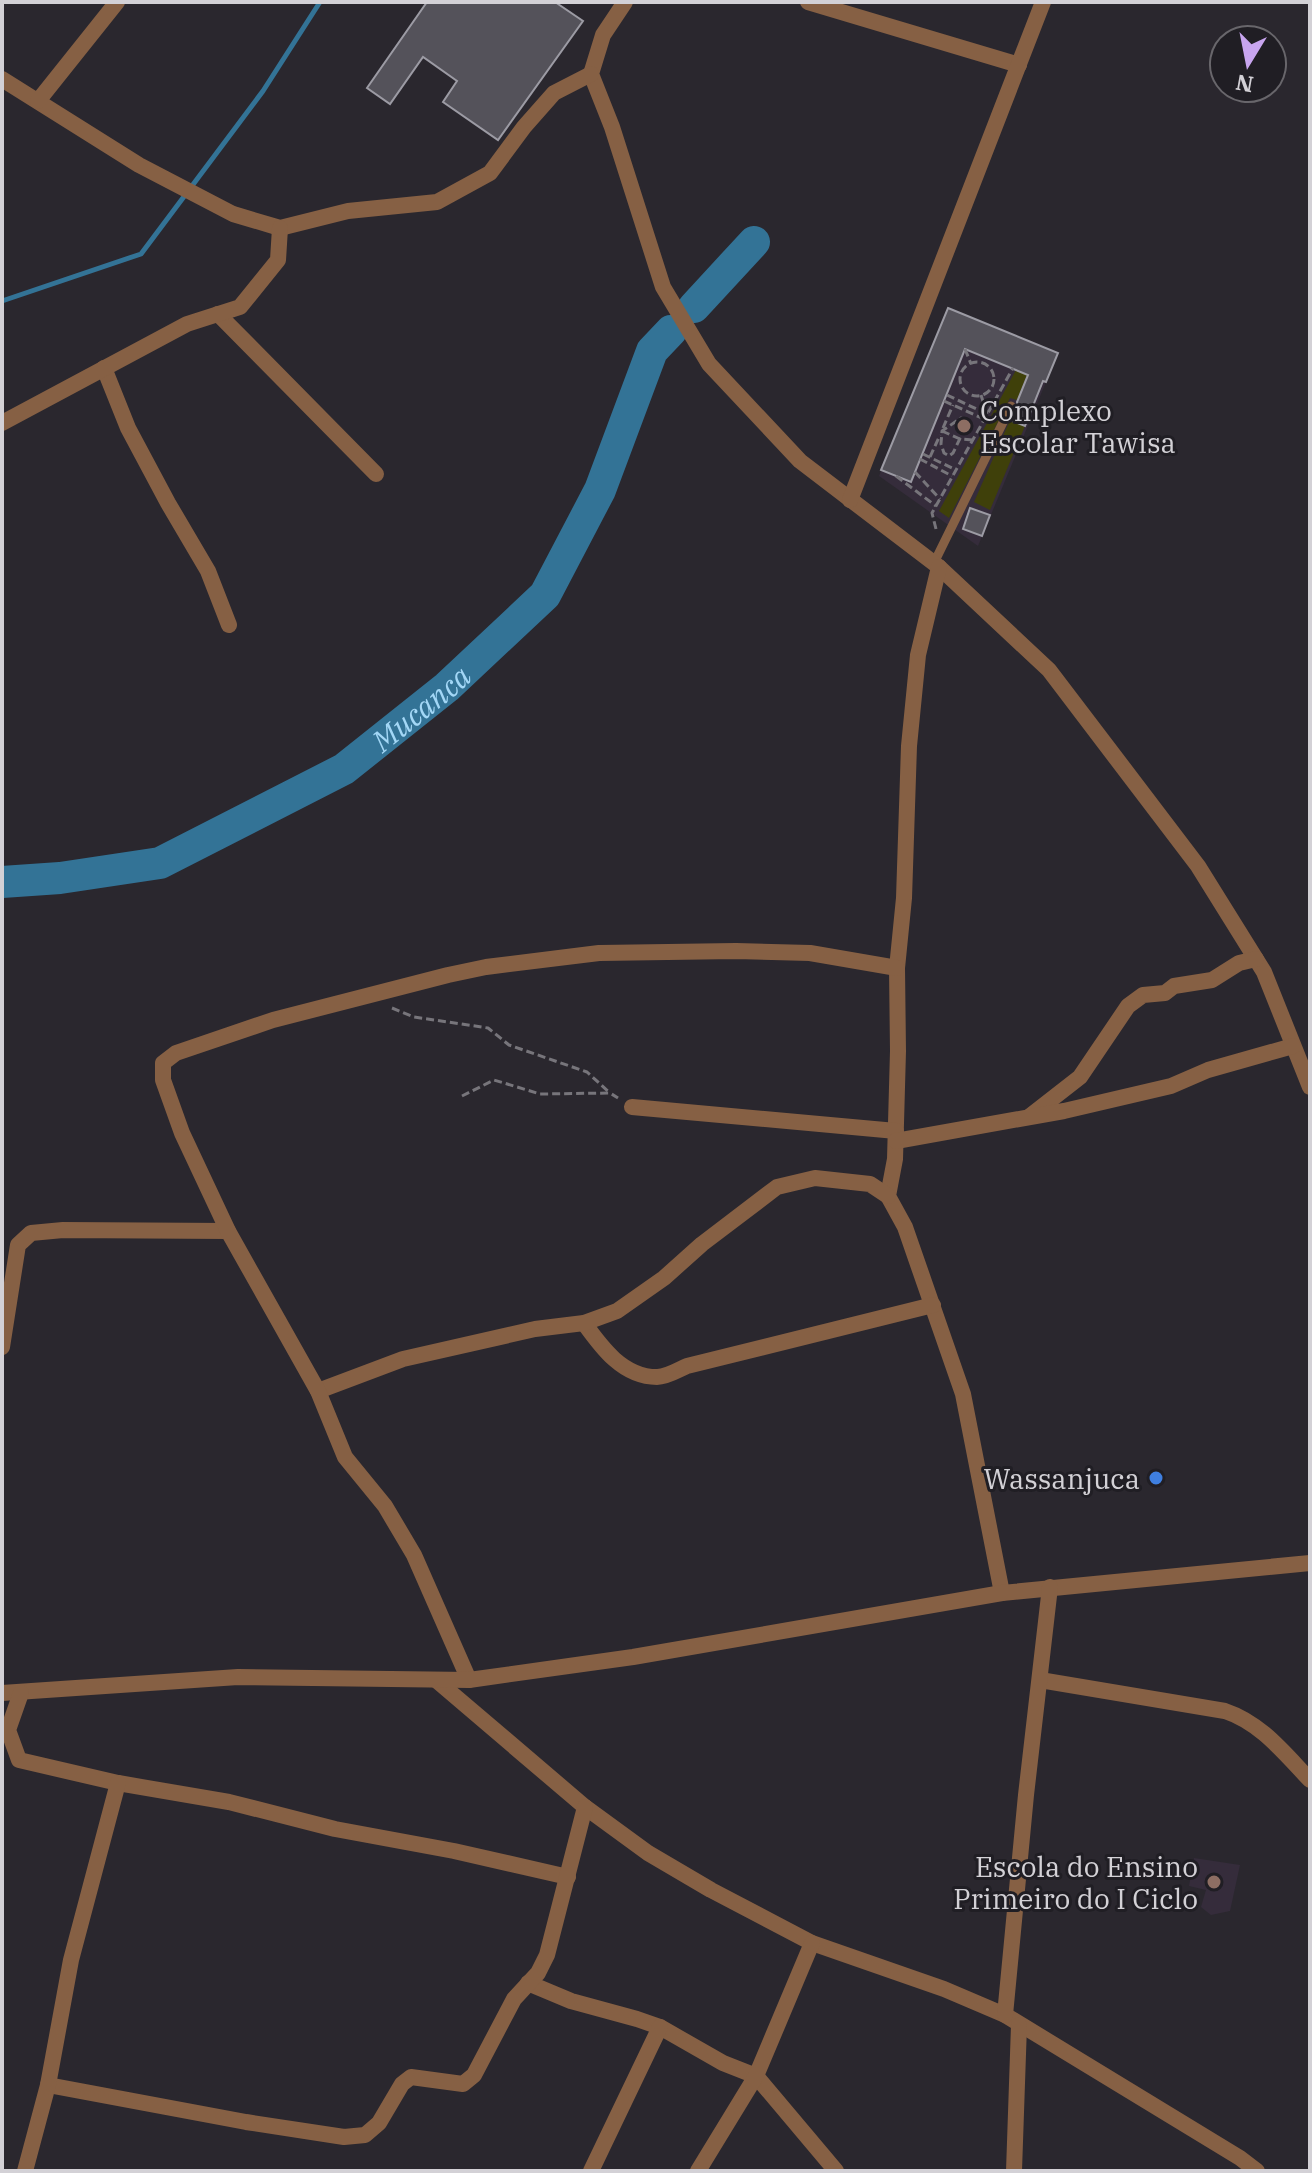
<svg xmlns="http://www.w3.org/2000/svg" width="1312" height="2173" viewBox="0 0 1312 2173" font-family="'IBM Plex Serif',serif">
<rect width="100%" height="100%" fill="#2a272e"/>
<g fill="#352c3b">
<polygon points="948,308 1058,353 978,546 879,476"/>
<polygon points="1194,1858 1240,1865 1230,1911 1211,1915 1201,1907 1206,1890 1189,1886"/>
</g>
<g fill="#3f400a">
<polygon points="1016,370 1027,375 1017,400 1010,398 949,518 939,511"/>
<polygon points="1010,420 1025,426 990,510 974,502"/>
</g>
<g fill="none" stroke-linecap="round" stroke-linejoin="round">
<polyline stroke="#337396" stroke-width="5" points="2,301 141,254 263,91 320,2"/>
<g stroke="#337396" stroke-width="32">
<polyline points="694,307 754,242"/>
<path id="s1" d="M2,882l58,-4 100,-15 184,-94 103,-82 98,-92 55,-105 52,-139 19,-20"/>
</g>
</g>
<g fill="#54525a" stroke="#9c9ba4" stroke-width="2">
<polygon points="427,2 555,2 583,21 498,140 443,102 457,81 423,57 390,104 367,88"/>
<polygon points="948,308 1058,353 1046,382 1043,381 1025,426 1012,421 1018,409 1017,402 1028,375 965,349 911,482 881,470"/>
<polygon points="970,508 990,515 982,536 963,529"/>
</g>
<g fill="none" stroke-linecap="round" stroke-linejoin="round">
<g stroke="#77757b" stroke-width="3" stroke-dasharray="8 4" stroke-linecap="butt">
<polyline points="965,349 971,364"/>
<circle cx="977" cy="379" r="17"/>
<polyline points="947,395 987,414"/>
<polyline points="981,395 987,414"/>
<polyline points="944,401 984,419"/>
<polygon points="961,418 967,424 953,453 949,456 944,453 941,444 942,431"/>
<polyline points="943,428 953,405"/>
<polyline points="942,431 960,439 973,440"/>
<polyline points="923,454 956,470"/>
<polyline points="930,457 940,435"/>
<polyline points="920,459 952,476"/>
<polyline points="915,472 940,499"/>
<polyline points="896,476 936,506"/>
<polyline points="936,529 932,513 1013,368"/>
<polyline points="392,1008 414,1017 488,1028 509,1045 587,1072 610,1093"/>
<polyline points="462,1096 494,1080 540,1094 610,1093 618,1098"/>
</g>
<polyline stroke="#866044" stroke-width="9" points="934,563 1011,406"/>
<g stroke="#866044" stroke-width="16">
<polyline points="625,2 603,35 591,74 612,127 663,287 709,364 800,461 939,567 1049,670 1198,866 1264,972 1310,1087"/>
<polyline points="808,2 1019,65"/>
<polyline points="2,79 139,165 233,214 280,228 348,211 437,202 490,173 524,127 554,93 591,74"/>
<polyline points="38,101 117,2"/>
<polyline points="218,314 376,474"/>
<polyline points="104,368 128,428 168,503 208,571 229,625"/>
<polyline points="2,423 187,324 240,307 278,260 280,228"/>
<polyline points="850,500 1043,2"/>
<polyline points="939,567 918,655 909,746 904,898 897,968 898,1051 895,1159 888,1196 905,1227 963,1394 1002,1593"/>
<polyline points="632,1107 896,1131"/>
<polyline points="1030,1116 1080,1077 1128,1006 1143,995 1165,993 1174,986 1212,980 1239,963 1256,959"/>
<polyline points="896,1141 1064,1111 1171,1086 1208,1070 1293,1046"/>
<path d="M584,1323c18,25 39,54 73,54 10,0 21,-7 30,-11l246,-61"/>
<polyline points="2,1347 18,1245 31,1233 63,1230 228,1231"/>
<polyline points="318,1391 403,1359 535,1329 584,1323 617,1311 664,1278 702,1244 777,1187 815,1178 870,1184 888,1196"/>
<polyline points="436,1680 585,1807 648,1853 711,1890 812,1943 944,1989 1005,2015 1240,2158 1257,2171"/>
<polyline points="469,1680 414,1555 385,1506 345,1457 318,1391 228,1231 182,1133 163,1080 163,1063 176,1053 273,1020 448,975 486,967 599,953 736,951 810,953 897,968"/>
<path d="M1040,1680l185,31c36,12 59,42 85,69"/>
<polyline points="2,1693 238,1677 469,1680 633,1657 1002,1593 1310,1563"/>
<polyline points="21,1693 8,1730 19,1760 118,1783 229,1802 335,1829 454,1851 568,1877"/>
<polyline points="528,1983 571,2001 637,2019 660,2027 723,2063 756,2076 836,2171"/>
<polyline points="1005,2015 1026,1795 1050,1587"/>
<polyline points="48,2085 246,2122 344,2137 365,2135 379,2123 402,2084 411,2077 463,2084 474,2075 514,1999 538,1973 547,1955 585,1807"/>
<polyline points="25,2171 48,2085 71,1960 118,1783"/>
<polyline points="591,2171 660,2027"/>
<polyline points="698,2171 756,2076 812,1943"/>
<polyline points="1014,2171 1019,2025"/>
</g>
</g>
<g fill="#8d6e63" stroke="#201e24" stroke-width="3">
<circle cx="964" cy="426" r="8"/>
<circle cx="1214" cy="1882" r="8"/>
</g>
<circle fill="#3f7fe0" stroke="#201e24" stroke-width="3" cx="1156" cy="1478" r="8"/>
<g text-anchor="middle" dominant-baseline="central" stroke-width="6" stroke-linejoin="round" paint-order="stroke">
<g font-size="28" fill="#d3d1d6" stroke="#201e24" text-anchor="end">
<text x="980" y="410" text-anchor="start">Complexo<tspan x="980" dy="32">Escolar Tawisa</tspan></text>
<text x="1140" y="1478">Wassanjuca</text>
<text x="1198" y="1866">Escola do Ensino<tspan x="1198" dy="32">Primeiro do I Ciclo</tspan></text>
</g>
<g font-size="30" font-style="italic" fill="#a3d7f6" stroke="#201e24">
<text stroke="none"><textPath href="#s1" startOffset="464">Mucanca</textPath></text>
</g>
</g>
<rect width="1312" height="2173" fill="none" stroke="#d3d1d6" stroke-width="8"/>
<g transform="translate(1248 64) rotate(190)"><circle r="38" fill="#201e24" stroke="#68666b" stroke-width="2"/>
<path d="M0-6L14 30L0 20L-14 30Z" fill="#c8a5ef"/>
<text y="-12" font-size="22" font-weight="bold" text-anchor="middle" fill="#d3d1d6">N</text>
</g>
</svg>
